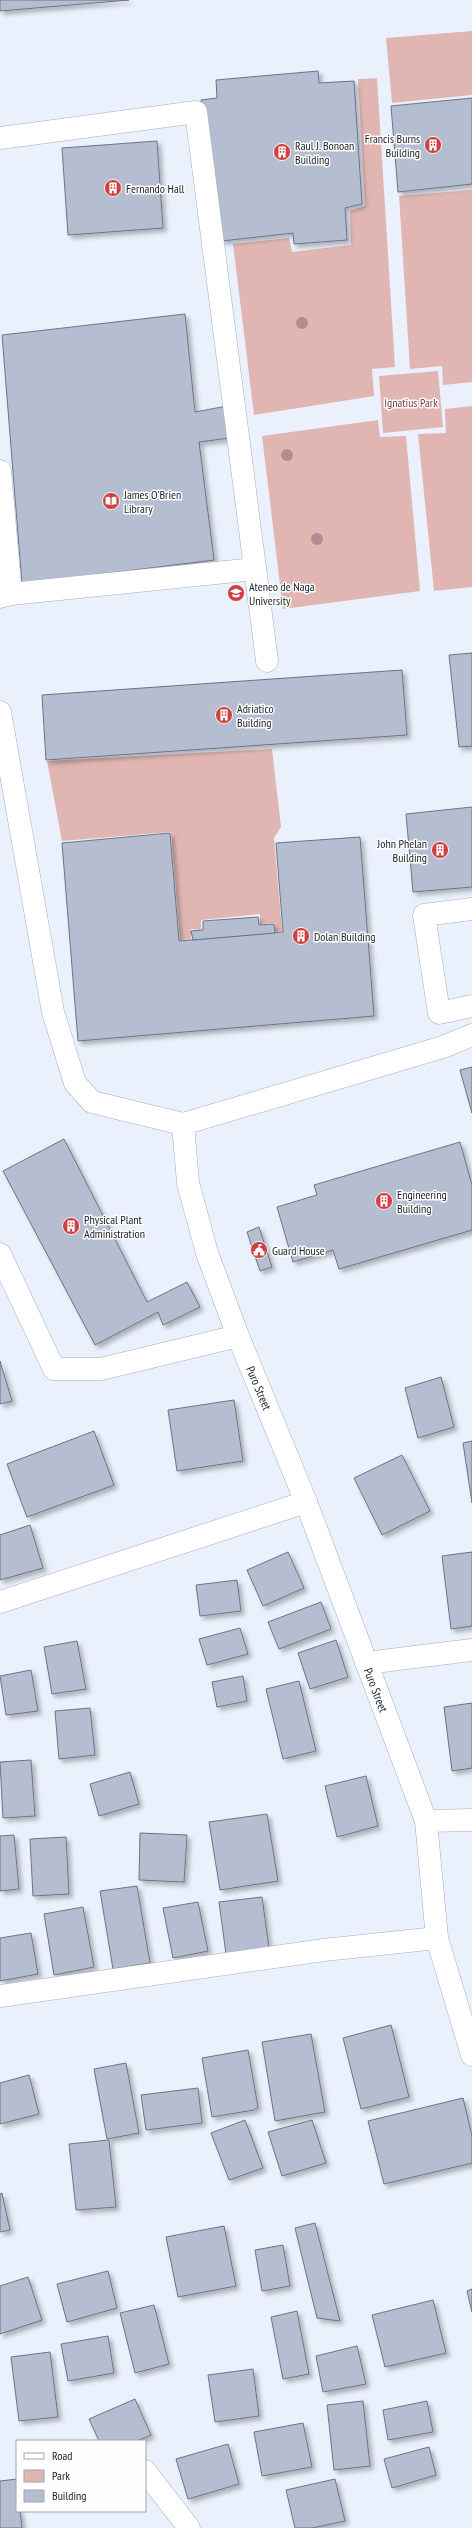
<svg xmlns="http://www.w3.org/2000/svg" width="472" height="2528" viewBox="0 0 472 2528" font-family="'PT Sans Narrow',sans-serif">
<defs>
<filter id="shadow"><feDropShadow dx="3.5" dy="3.5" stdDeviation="2" flood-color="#0004"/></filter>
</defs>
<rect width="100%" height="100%" fill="#ebf1fc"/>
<g fill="#e1b6b2">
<polygon points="472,31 472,95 392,103 386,38"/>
<polygon points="377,78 395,367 372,369 374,396 254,415 233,244 289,238 292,252 351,245 350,211 365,206 358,79"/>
<polygon points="472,190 472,382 443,385 442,366 410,369 399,196"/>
<polygon points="438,371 443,427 383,433 379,376"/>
<polygon points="472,406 472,587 434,591 418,434 446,433 445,409"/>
<polygon points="378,420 380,437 406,436 420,591 283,609 262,436"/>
<polygon points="272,749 281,827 274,838 282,931 275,932 275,923 260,924 260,914 201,920 201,930 191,929 191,939 180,940 171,832 62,841 47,761"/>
</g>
<g fill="#b5bed0" stroke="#6c7485" filter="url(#shadow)">
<polygon points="0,0 129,0 0,11"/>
<polygon points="318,71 319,83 354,81 362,204 345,208 347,240 294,244 293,233 222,241 210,212 201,100 217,98 216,80"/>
<polygon points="472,98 472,184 398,192 391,106"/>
<polygon points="157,141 163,228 68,235 62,148"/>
<polygon points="185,314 195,412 227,406 230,438 199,442 214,560 22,584 2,335"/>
<polygon points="472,653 472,746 459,747 449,655"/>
<polygon points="402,670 407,735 46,760 42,695"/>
<polygon points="472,807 472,887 413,892 406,814"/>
<polygon points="170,833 179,941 283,932 276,843 360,837 374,1016 78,1041 62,843"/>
<polygon points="258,917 259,925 274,924 275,933 193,940 191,931 203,930 203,921"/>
<polygon points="472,1067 472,1113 460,1070"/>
<polygon points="64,1139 147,1302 187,1282 200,1307 163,1325 158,1312 95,1345 3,1171"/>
<polygon points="460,1142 472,1185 472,1230 339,1269 333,1250 293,1262 277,1207 317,1195 314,1185"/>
<polygon points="259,1227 272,1267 260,1271 247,1232"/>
<polygon points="0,1361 12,1401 0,1404"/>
<polygon points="441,1377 454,1427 418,1438 405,1388"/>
<polygon points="234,1400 243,1461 177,1471 168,1410"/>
<polygon points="94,1431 114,1485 27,1517 7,1464"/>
<polygon points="472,1441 472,1503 463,1443"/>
<polygon points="402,1455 430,1511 382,1535 354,1478"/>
<polygon points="30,1525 43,1568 0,1580 0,1535"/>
<polygon points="288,1552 304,1588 263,1606 247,1570"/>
<polygon points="472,1552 472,1626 451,1629 442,1556"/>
<polygon points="237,1580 241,1611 200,1616 196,1585"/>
<polygon points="321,1602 331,1629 279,1649 268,1622"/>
<polygon points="240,1628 248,1654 207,1665 199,1639"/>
<polygon points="336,1640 348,1677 310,1689 298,1653"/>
<polygon points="77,1641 86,1689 52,1694 44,1647"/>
<polygon points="31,1670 38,1711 6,1715 0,1676"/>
<polygon points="243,1676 247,1701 217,1707 212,1682"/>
<polygon points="299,1681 316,1751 283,1759 266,1689"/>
<polygon points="472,1703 472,1768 452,1771 444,1707"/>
<polygon points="90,1708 95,1755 59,1759 55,1711"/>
<polygon points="31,1760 35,1816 3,1818 0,1762"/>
<polygon points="130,1772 139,1804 99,1816 90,1784"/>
<polygon points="366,1776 378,1826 337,1837 325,1786"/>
<polygon points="267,1814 278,1881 220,1890 209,1822"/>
<polygon points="140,1833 187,1835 184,1882 139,1880"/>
<polygon points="14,1835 19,1889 0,1891 0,1836"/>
<polygon points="66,1837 69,1894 33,1896 30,1839"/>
<polygon points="137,1886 150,1963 113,1969 100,1891"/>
<polygon points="262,1897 269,1948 226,1954 219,1902"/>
<polygon points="198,1902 208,1951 173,1958 163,1908"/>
<polygon points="83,1907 94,1967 54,1975 44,1914"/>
<polygon points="31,1933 38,1974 0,1981 0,1938"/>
<polygon points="391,2025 409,2097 361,2109 343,2038"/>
<polygon points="311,2034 325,2112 275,2121 262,2042"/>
<polygon points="248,2050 258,2107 254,2110 212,2117 202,2058"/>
<polygon points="126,2063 139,2133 107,2139 94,2069"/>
<polygon points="29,2075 39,2114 0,2124 0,2083"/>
<polygon points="198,2088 202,2123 146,2130 141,2095"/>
<polygon points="463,2098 472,2136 472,2163 384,2184 368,2121"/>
<polygon points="245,2120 263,2168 229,2180 211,2133"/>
<polygon points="312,2120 326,2163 282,2176 268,2132"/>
<polygon points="109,2140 116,2207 76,2210 69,2144"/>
<polygon points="2,2193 10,2230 0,2232 0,2194"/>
<polygon points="315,2223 340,2321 317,2318 295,2228"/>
<polygon points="224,2226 236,2286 178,2297 166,2237"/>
<polygon points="283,2245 290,2286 262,2291 255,2250"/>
<polygon points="108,2271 117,2308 67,2322 57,2284"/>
<polygon points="28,2277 42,2320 0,2334 0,2286"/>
<polygon points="472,2289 472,2312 467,2291"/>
<polygon points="433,2300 446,2353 385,2367 372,2315"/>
<polygon points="154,2305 169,2364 135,2373 120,2313"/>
<polygon points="297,2311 309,2374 283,2379 271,2317"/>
<polygon points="108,2336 114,2373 68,2381 61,2344"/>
<polygon points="357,2346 366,2384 323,2392 316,2356"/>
<polygon points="50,2352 58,2417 19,2421 11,2357"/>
<polygon points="253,2369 259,2416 215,2422 208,2375"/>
<polygon points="135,2399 151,2435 137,2441 99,2441 89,2419"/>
<polygon points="363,2401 370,2466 334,2470 327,2405"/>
<polygon points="427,2401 433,2432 388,2440 383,2410"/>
<polygon points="303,2423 312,2467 262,2476 254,2432"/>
<polygon points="228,2444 239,2484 188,2499 176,2459"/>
<polygon points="429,2447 436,2475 392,2488 384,2459"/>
<polygon points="17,2479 17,2511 20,2511 22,2528 0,2528 0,2481"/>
<polygon points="335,2479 345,2521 312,2528 295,2528 286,2490"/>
</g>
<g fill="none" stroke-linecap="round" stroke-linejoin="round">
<g stroke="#a4adbe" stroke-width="23">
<g id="service">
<polyline points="0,138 196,112 267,661"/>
<polyline points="0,471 11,594 0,597"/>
<polyline points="11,594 255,569"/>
<polyline points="0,712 53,1012 75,1083 92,1102 183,1124"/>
<polyline points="472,909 424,915 439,1013 472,1006"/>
<polyline points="238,1336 207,1253 188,1183 183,1124 443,1047 472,1035"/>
</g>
</g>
<g stroke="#a4adbe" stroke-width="23">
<g id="minor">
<polyline points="0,1254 54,1369 101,1369 238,1336 306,1502 426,1821 437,1938 472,2055"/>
<polyline points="0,1602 306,1502"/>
<polyline points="366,1663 472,1650"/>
<polyline points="426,1821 472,1820"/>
<polyline points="0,1996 324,1950 437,1938"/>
<polyline points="145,2471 189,2528"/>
</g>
</g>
<use href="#service" stroke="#fff" stroke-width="22"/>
<use href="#minor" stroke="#fff" stroke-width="22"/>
</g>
<g fill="#b18d91">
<circle cx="302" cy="323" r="6"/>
<circle cx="287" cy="455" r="6"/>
<circle cx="317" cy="539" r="6"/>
</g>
<defs>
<g id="building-disc" transform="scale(0.9)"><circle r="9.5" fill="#cf4041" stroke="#fefefe"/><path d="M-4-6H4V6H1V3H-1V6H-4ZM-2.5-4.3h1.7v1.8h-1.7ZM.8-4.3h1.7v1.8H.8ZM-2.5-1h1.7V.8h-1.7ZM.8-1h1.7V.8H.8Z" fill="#fff"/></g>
<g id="library-disc" transform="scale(0.9)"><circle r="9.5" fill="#cf4041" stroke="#fefefe"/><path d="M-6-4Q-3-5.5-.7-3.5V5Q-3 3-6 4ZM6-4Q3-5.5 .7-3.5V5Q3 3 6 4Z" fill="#fff"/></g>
<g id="university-disc" transform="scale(0.9)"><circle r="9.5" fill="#cf4041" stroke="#fefefe"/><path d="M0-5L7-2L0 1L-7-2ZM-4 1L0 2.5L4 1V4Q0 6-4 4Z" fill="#fff"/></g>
<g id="civic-disc" transform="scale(0.9)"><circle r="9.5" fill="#cf4041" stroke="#fefefe"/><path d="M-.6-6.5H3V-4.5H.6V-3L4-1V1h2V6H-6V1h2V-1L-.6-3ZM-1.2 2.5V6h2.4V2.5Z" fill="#fff"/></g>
</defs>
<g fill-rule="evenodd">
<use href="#building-disc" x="433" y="145"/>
<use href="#building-disc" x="282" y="152"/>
<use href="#building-disc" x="113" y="188"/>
<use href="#library-disc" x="111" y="501"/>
<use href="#university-disc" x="236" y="593"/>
<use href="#building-disc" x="224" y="715"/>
<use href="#building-disc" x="440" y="850"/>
<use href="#building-disc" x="301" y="936"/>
<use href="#building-disc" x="384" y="1201"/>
<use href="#building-disc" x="71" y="1226"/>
<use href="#civic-disc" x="259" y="1250"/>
</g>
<g text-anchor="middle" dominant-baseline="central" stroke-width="3" stroke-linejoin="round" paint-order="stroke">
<g font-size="12" fill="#1b1e25" stroke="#fefefe" text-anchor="start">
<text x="420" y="138" text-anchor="end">Francis Burns<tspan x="420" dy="14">Building</tspan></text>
<text x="295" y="145">Raul J. Bonoan<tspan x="295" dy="14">Building</tspan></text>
<text x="126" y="188">Fernando Hall</text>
<text x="124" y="494">James O'Brien<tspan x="124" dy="14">Library</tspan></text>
<text x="249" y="586">Ateneo de Naga<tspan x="249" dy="14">University</tspan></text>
<text x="237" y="708">Adriatico<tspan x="237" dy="14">Building</tspan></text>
<text x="427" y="843" text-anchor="end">John Phelan<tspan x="427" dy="14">Building</tspan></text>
<text x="314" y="936">Dolan Building</text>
<text x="397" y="1194">Engineering<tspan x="397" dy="14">Building</tspan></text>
<text x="84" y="1219">Physical Plant<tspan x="84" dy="14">Administration</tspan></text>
<text x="272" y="1250">Guard House</text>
</g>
<g font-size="12" fill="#813c39" stroke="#fefefe">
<text x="411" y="402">Ignatius Park</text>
</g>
<g font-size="12" fill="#1b1e25" stroke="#fefefe">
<text transform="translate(259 1388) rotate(67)">Puro Street</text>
<text transform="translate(376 1690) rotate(69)">Puro Street</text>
</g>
</g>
<rect x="16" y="2440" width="130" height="72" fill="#fefefe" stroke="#a3a4a7"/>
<rect x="24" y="2453" width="20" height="6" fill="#ffffff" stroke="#a3a4a7"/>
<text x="52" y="2460" font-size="12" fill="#1b1e25">Road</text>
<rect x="24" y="2470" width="20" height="12" fill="#e1b6b2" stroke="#a3a4a7"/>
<text x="52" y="2480" font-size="12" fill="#1b1e25">Park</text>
<rect x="24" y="2490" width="20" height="12" fill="#b5bed0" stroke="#a3a4a7"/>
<text x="52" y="2500" font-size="12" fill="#1b1e25">Building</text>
</svg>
